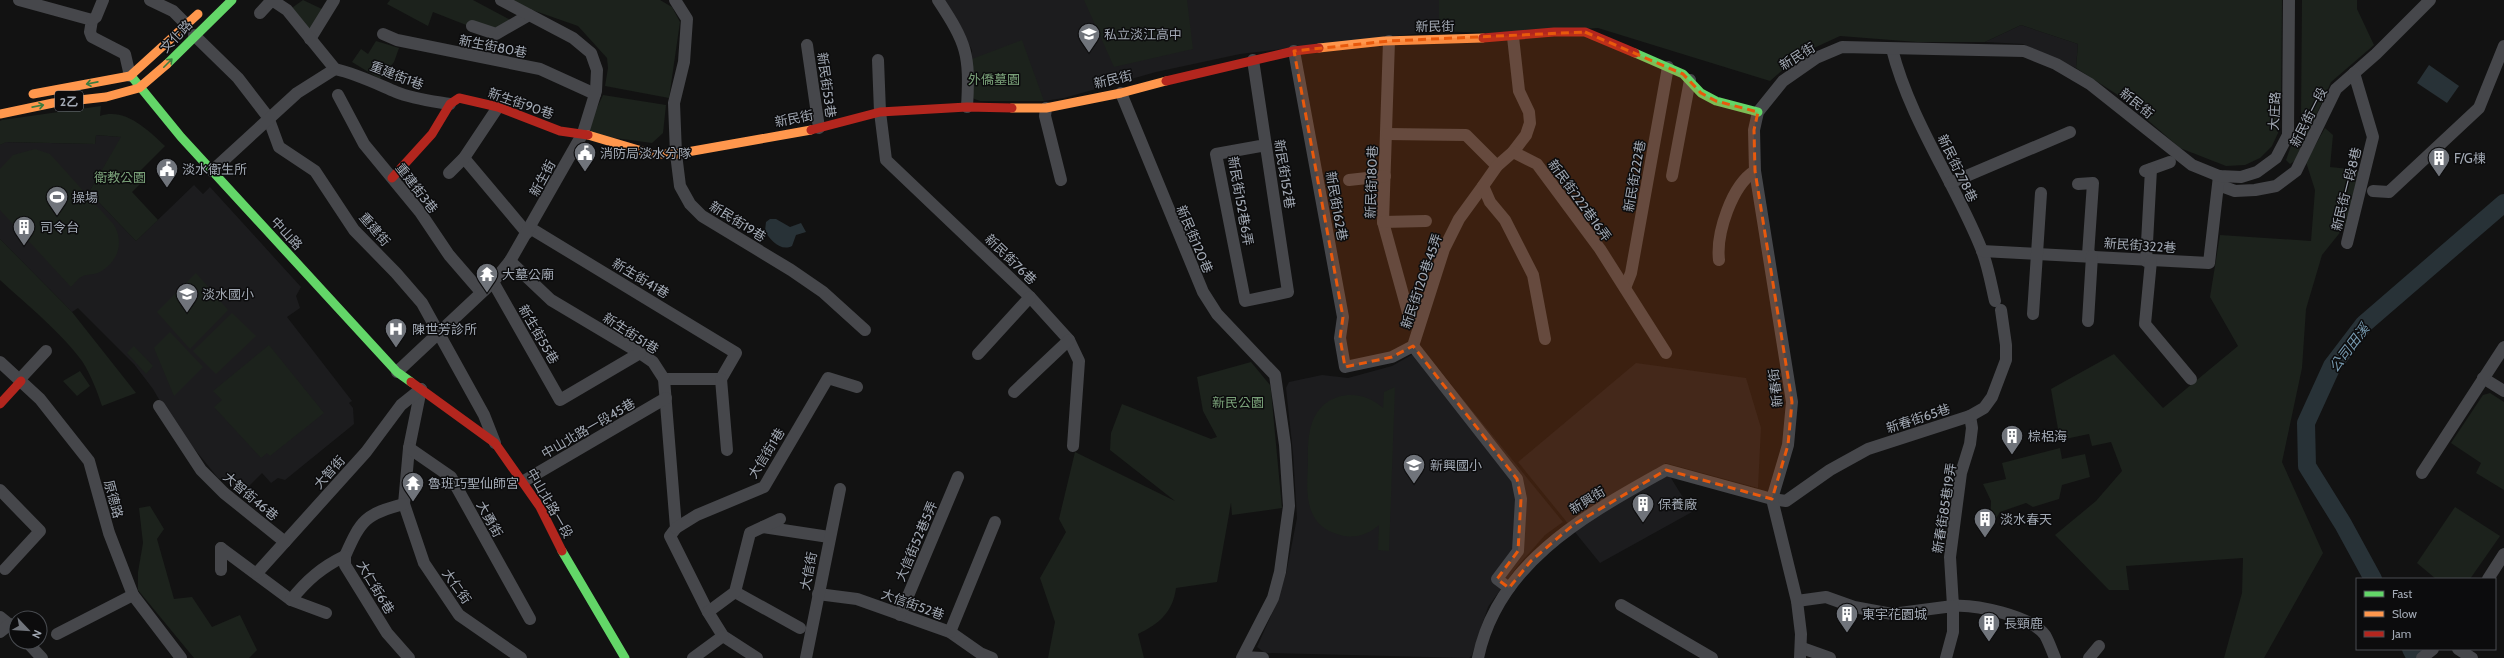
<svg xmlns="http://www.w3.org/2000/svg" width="2504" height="658" viewBox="0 0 2504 658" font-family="Cabin,'Noto Sans TC',sans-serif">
<rect width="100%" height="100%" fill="#121212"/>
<g fill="#1c1c1e">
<polygon points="943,0 1439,0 1439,31 1240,54 1156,72 1064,98 1044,101 972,98 972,50"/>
<polygon points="2021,25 2078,44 2076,68 2023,44 1985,42"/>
<polygon points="96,135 122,137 89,192 136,241 194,185 203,194 210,187 301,287 296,296 300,308 287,317 352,401 349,403 353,408 354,424 285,480 278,478 271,483 262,473 240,495 229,483 218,478 171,420 153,389 134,364 78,308 72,312 0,239 0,145 5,142 95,144"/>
<polygon points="1422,349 1563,522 1545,535 1516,568 1488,607 1472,655 1469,658 1265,653 1257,647 1274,609 1286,574 1297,518 1293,453 1286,388 1289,382 1322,375 1348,378 1392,366"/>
<polygon points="1636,363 1746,378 1761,428 1758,488 1665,463 1666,470 1692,512 1600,563 1518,462"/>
</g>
<g fill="#1c221c">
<polygon points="303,0 324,10 308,33 289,10"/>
<polygon points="390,0 473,0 516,23 484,32 433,12 428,26 387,4"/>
<polygon points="504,0 660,0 672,7 680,22 669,98 605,86 608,68 607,58 578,26"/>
<polygon points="1084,0 1187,0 1193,49 1114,67"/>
<polygon points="1439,0 2282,0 2281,106 2278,133 2272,146 2260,158 2245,165 2226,166 2180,148 2121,97 2076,68 2078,44 2021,25 1985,42 1917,42 1840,36 1801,54 1770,81 1598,28 1510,34 1439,31"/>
<polygon points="2302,0 2357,0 2357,9 2374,45 2331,82 2296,160 2290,164 2286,160 2301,118"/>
<polygon points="1022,40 1044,101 980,101 972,98 972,59"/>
<polygon points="376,41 399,48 394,62 380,79 352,62 361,49 368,54"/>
<polygon points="603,95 666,105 663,133 652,143 585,134"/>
<path d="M101,106l-1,10c25,-9 48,14 65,30l-25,25 6,7 -14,14 26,28 -22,21 -47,-49 32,-55 -25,-2 -1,9 -89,-2 -6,3v-24l2,-1z"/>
<polygon points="2325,128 2333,135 2330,167 2359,170 2346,225 2322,255 2306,309 2302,368 2282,462 2323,553 2264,658 2224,658 2242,593 2243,558 2126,566 2129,590 2109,590 2055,535 2096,501 2122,471 2111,442 2092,446 2089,434 2060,440 2051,389 2114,354 2163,408 2238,346 2210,297 2220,235 2311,241 2315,190 2306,162"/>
<path d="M35,149l15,5 64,71c11,19 3,38 -16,48 -5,2 -11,1 -15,3 -5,2 -9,8 -12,11l-71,-77v-41l13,-14z"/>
<path d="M0,239l72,73 64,81 -34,13c-5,-15 -11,-31 -20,-45 -20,-28 -56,-57 -82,-81z"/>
<polygon points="196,273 228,310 190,349 157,312"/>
<polygon points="232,313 256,336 216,374 193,351"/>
<polygon points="170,332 203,367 174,396 154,348"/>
<polygon points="269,345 324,413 270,456 267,453 261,458 214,407 222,400 213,391"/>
<polygon points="134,346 153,366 146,374 127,353"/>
<path d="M1251,362l19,23 1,6 11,117 -50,7 -1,-12 -14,79 -41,6c-3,24 -17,36 -38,46l6,24h-96l7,-36 -15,-44 26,-46 -7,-13 16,-67 100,49 -65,-51 1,-17 11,-29 89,35 6,-2 -14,-26 -6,-34z"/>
<polygon points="80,371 90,386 77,396 63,381"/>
<path d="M1395,387l-6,164 -11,-1 1,-25c-12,10 -23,14 -39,10 -35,-9 -34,-40 -32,-69 0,-14 -1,-29 4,-43 11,-32 48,-36 71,-15l1,-16z"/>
<polygon points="2490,393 2504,402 2504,490 2476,473 2481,463 2451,443 2483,395"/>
<polygon points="2060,448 2062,459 2085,454 2090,477 2062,485 2059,499 2033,507 2026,503 2000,512 1990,528 1991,501 1983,484 2006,479 2002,463"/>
<polygon points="150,506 164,529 157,539 174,599 192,597 212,627 240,615 257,650 249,658 194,658 138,590 138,572 143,543 139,508"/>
<polygon points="2455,507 2500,536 2470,579 2436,579 2417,563"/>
</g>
<g fill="#283237">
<polygon points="2429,65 2459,86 2447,103 2417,83"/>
<path d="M770,219h6l14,8 11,-4 5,9 -10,3 -4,11c-11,6 -22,-6 -27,-15l1,-9z"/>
</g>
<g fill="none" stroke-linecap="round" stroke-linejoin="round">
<g stroke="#283237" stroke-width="18">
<polyline points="2373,579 2343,524 2307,466 2306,423 2332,366 2364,324 2504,203"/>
<polyline points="2411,649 2416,658"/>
</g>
<g stroke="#46474b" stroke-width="12">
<polyline points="19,0 92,20 90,32 92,37 125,54 130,76"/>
<polyline points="150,0 173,11 187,25"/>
<polyline points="675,0 687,19 684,62 674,103 676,154 680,186 690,204 702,216 791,270 823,292 865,330"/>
<path d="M938,0c29,44 32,54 29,107"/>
<polyline points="92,20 96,17 103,0"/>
<polyline points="472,26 496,34 529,15"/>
<polyline points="383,34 397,40 540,69 595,94"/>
<polyline points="194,35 238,78 268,117 279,147 315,171 354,230 396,273 422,303 484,415 495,443"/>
<polyline points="1513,37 1519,91 1529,112 1530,123 1526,135 1513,152"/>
<polyline points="310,39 334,0"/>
<polyline points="1389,41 1383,222 1410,320"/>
<polyline points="807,45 819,128"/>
<path d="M1892,49c18,71 62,132 89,199 7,17 10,36 14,53"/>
<polyline points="1294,51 1343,317 1340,338 1345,367 1392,357 1413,346 1444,249 1459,219 1483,186"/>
<polyline points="878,60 880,112 886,160 1030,297 1069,340 1079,361 1073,446"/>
<polyline points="1253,60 1288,292 1245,301 1216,154 1266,145"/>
<path d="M335,69c22,5 40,14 61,23 17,7 36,9 54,12"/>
<polyline points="1121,93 1203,292 1217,314 1275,375 1285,445 1289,506 1280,572 1273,598 1242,658"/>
<polyline points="338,95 364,144 420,212 449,255 481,292"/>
<polyline points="1046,108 1045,116 1061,180"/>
<polyline points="1387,134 1466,135 1497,166"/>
<polyline points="464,158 527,233"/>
<polyline points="212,171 297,93 335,69 287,10 272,0 260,13"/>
<polyline points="2145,171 2170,162"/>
<polyline points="449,173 464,158 498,107"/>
<polyline points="1672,176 1690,80"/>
<polyline points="2219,176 2224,187 2235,191 2255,190 2276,186 2296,171 2336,89 2376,54 2430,0"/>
<polyline points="1349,180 1385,176"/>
<polyline points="1950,183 2070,132"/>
<polyline points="2078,184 2093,183 2088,255"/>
<polyline points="2373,191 2389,192 2479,108 2504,46"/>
<polyline points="1383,222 1426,221"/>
<polyline points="530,228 736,353 721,379 664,379"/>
<polyline points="2347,243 2373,137 2354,73"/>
<polyline points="1982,251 2209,263 2219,176"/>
<path d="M1719,260c-3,-27 13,-75 36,-89"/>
<polyline points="510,261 551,300 640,353 653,362 664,379 676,528 670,536 708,612 723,636 757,658"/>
<polyline points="2146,261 2151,169"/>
<polyline points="2151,261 2145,324 2191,379"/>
<polyline points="493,282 560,400 640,353"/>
<polyline points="1625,288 1631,273 1668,67"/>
<polyline points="2033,314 2041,193"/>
<polyline points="2088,321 2092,256"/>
<polyline points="1545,339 1533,275 1505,220 1490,202 1483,186 1497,166 1513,152 1537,164 1600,249 1666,353"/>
<polyline points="1413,346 1517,479 1521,499 1518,551 1497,579 1509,588"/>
<polyline points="978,354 1030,297"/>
<polyline points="0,362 40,399 89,461 109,533 133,595 181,658"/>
<polyline points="397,372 493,282 510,261 583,133 596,91 597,70 591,53 573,38 501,0"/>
<polyline points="2483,378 2504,391"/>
<polyline points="20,379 46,351"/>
<polyline points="721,379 727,450"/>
<polyline points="421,389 409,448 404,504 424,563 459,615 521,658"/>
<polyline points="1014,392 1069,340"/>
<polyline points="159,406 201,470 224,493 285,542"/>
<path d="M1970,416l2,12 -2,16 -9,29 -11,84 3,49c22,-2 78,10 92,29 4,7 7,16 10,23"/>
<polyline points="409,448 451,477 530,619"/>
<polyline points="2422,473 2504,347"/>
<polyline points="524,481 666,398"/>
<polyline points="0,490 40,531 5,569"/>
<polyline points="763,527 829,537"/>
<polyline points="676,528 697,515 764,487 828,378 857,387"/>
<polyline points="221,548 291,600"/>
<polyline points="221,548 221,570"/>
<path d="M345,556c16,-36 20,-42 59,-52"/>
<polyline points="257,573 366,452 401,405 421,389"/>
<polyline points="2488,579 2504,554"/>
<polyline points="735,592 800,628"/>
<polyline points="818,594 857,599 950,632 980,653 992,658"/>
<polyline points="1797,601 1826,597 1854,607 1892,614 1953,606 1953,632 1946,658"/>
<polyline points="1621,605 1712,658"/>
<polyline points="708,612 735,592 750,533 780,519"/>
<path d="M326,613l-35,-13c16,-20 31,-33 54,-44v9l42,68 22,25"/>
<polyline points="900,615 958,477"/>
<polyline points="0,617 16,630"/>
<polyline points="0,632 10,624"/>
<polyline points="950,632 995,522"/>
<polyline points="57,634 133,595"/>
<polyline points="27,642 42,658"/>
<polyline points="1802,648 1830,658"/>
<polyline points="2458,649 2472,658"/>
<polyline points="1243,657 1263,658"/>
<polyline points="693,658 723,636"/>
<polyline points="806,658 840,489"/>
<path d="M1478,658c20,-97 110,-144 188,-188l106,29 14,2 44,-31 38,-21 102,-33 14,-8 8,-11 14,-37v-15l-5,-35"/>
<polyline points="1800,658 1801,634 1797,601 1772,499 1788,445 1792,402 1755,171 1754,130 1758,112 1783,81 1816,58 1842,47 2024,51 2056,64 2090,84 2192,165 2219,176 2241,177 2257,172 2276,158 2288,135 2289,0"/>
<polyline points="2089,658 2099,646"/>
<polyline points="2422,658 2433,649"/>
</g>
<g stroke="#63d668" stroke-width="9">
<polyline points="1635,53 1683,74 1701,93 1716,101 1758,112"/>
<polyline points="167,64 232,0"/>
<polyline points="132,77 181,137 397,372 411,382"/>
<polyline points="562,551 625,658"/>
</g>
<g stroke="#ff974d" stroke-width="9">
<polyline points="1319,48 1384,41 1483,38"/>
<polyline points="33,94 130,76 198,14"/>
<polyline points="1012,108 1046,108 1121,93 1166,81"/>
<polyline points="0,114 53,103 106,97 139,88 167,64"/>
<polyline points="588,135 652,154 676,154 811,130"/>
</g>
<g stroke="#b3261e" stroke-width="9">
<polyline points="1483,38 1554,32 1585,32 1635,53"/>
<polyline points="1166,81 1294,51 1319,48"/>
<polyline points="811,130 880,112 967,107 1012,108"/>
<polyline points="392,178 432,134 450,104 459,98 498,107 560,131 588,135"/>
<polyline points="411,382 495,443 540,507 562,551"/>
<polyline points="0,404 21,381"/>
</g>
</g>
<defs><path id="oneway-shaft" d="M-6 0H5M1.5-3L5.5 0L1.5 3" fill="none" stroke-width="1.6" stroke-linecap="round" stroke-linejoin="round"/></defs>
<g stroke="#3c7b3f">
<use href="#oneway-shaft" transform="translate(168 63) rotate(-45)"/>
<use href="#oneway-shaft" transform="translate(92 83) rotate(169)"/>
<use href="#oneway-shaft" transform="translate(38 106) rotate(-11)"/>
</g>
<path fill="#e8590c" fill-opacity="0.2" stroke="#e8590c" stroke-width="3" stroke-dasharray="8 5" stroke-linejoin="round" d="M1585,32l98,42 18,19 15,8 42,11 -4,18 1,41 37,231 -4,43 -16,54 -106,-29 -93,55 -42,36 -22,27 -12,-9 21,-28 3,-52 -4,-20 -104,-133 -21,11 -47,10 -5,-29 3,-21 -49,-266 95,-10z"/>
<defs>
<g id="school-pin" transform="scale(1.15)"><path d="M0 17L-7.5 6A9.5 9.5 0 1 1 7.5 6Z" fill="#70747b" stroke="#0c0c0d"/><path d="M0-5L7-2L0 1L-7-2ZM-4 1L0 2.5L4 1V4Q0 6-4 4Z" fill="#fff"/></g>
<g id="civic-pin" transform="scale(1.15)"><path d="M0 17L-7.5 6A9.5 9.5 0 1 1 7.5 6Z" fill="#70747b" stroke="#0c0c0d"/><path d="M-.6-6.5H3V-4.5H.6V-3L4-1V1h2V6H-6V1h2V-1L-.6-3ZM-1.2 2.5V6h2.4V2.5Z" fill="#fff"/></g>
<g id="building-pin" transform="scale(1.15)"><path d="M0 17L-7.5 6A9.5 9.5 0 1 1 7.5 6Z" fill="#70747b" stroke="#0c0c0d"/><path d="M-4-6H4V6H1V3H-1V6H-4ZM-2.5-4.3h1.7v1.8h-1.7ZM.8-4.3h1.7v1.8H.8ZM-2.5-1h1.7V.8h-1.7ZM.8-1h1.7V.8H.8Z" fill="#fff"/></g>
<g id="stadium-pin" transform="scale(1.15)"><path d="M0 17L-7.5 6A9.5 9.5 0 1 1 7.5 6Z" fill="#70747b" stroke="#0c0c0d"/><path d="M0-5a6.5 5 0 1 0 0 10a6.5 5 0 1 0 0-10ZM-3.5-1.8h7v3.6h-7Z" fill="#fff"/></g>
<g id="temple-pin" transform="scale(1.15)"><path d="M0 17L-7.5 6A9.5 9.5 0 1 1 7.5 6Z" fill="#70747b" stroke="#0c0c0d"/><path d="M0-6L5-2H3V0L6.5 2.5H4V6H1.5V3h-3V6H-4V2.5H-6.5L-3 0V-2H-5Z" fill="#fff"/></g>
<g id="hospital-pin" transform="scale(1.15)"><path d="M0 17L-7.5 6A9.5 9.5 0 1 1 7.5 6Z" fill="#70747b" stroke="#0c0c0d"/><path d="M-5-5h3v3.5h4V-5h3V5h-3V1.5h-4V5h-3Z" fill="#fff"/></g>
</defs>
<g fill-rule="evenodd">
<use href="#school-pin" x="1089" y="34"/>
<use href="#civic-pin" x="585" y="153"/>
<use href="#building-pin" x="2439" y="158"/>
<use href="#civic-pin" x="167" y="169"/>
<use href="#stadium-pin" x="57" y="197"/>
<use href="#building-pin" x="24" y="227"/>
<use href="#temple-pin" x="487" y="274"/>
<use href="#school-pin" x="187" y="294"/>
<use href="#hospital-pin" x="396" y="329"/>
<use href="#building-pin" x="2012" y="436"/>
<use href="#school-pin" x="1414" y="465"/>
<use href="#temple-pin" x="413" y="483"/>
<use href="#building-pin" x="1643" y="504"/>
<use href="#building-pin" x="1985" y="519"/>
<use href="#building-pin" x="1847" y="614"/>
<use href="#building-pin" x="1989" y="623"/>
</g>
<g text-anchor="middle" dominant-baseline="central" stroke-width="3" stroke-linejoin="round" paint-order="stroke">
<rect fill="#0c0c0d" stroke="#757a82" stroke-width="1" x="55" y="91" width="28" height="20" rx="3"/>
<g font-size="12" font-weight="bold" fill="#a2a9b4">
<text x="69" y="101">2乙</text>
</g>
<g font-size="13" fill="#a2a9b4" stroke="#0c0c0d">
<text transform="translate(1435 26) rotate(-1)">新民街</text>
<text transform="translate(176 36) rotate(-46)">文化路</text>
<text transform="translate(493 46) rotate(11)">新生街80巷</text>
<text transform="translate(1797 56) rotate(-32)">新民街</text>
<text transform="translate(397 75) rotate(21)">重建街1巷</text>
<text transform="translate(1113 79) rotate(-13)">新民街</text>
<text transform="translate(827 85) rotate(82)">新民街53巷</text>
<text transform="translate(521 103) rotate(19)">新生街90巷</text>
<text transform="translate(2137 103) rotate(39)">新民街</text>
<text transform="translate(2274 111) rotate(-87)">大庄路</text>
<text transform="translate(2308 117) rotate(-63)">新民街一段</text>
<text transform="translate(794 118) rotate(-11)">新民街</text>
<text transform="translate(1958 168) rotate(64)">新民街278巷</text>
<text transform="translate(1285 174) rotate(81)">新民街152巷</text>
<text transform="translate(1634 176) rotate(-80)">新民街222巷</text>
<text transform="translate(542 178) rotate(-61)">新生街</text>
<text transform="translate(1371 182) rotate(-88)">新民街180巷</text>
<text transform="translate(417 188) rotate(52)">重建街3巷</text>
<text transform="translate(2346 189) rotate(-76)">新民街一段8巷</text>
<text transform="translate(1580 200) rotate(54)">新民街222巷16弄</text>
<text transform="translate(1241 201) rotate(80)">新民街152巷6弄</text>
<text transform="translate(1337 206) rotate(80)">新民街162巷</text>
<text transform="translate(738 221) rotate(32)">新民街19巷</text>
<text transform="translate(375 229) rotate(49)">重建街</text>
<text transform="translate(287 233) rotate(47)">中山路</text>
<text transform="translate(1195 239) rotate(67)">新民街120巷</text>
<text transform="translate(2140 245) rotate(4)">新民街322巷</text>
<text transform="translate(1011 259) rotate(44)">新民街76巷</text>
<text transform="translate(641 278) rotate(31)">新生街41巷</text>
<text transform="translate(1421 281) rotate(-71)">新民街120巷45弄</text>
<text transform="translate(631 333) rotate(33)">新生街51巷</text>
<text transform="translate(539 334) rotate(60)">新生街55巷</text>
<text transform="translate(1775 388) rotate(-97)">新春街</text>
<text transform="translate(1918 418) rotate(-18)">新春街65巷</text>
<text transform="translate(588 428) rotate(-30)">中山北路一段45巷</text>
<text transform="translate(766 453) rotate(-58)">大信街1巷</text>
<text transform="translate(329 472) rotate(-48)">大智街</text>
<text transform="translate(251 496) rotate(40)">大智街46巷</text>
<text transform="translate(114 499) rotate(75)">原德路</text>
<text transform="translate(1587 500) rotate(-32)">新興街</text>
<text transform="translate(550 503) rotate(60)">中山北路一段</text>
<text transform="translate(1944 508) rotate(-81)">新春街85巷19弄</text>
<text transform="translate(490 519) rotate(61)">大勇街</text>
<text transform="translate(916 541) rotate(-67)">大信街52巷5弄</text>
<text transform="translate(808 571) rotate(-79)">大信街</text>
<text transform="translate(457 586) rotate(55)">大仁街</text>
<text transform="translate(376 587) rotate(59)">大仁街6巷</text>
<text transform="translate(913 604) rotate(20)">大信街52巷</text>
</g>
<g font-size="13" fill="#a2a9b4" stroke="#0c0c0d" text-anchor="start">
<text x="1104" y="34">私立淡江高中</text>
<text x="600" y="153">消防局淡水分隊</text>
<text x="2454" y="158">F/G棟</text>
<text x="182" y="169">淡水衛生所</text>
<text x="72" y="197">操場</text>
<text x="40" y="227">司令台</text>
<text x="502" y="274">大墓公廟</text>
<text x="202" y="294">淡水國小</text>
<text x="412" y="329">陳世芳診所</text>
<text x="2028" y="436">棕梠海</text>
<text x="1430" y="465">新興國小</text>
<text x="428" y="483">魯班巧聖仙師宮</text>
<text x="1658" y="504">保養廠</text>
<text x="2000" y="519">淡水春天</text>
<text x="1862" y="614">東宇花園城</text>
<text x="2004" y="623">長頸鹿</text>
</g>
<g font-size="13" fill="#79a078" stroke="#0c0c0d">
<text x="994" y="79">外僑墓園</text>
<text x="120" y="177">衛教公園</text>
<text x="1238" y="402">新民公園</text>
</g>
<g font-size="14" font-style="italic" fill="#779ab0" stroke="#0c0c0d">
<text transform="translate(2349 348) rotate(-53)">公司田溪</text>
</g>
</g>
<rect x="2356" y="578" width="140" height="72" fill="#0c0c0d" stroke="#484b50"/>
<rect x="2364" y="591" width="20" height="6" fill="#63d668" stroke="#484b50"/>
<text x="2392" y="598" font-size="12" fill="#a2a9b4">Fast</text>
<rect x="2364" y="611" width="20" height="6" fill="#ff974d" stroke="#484b50"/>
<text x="2392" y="618" font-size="12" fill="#a2a9b4">Slow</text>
<rect x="2364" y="631" width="20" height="6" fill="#b3261e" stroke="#484b50"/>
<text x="2392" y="638" font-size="12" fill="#a2a9b4">Jam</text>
<g transform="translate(28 630) rotate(115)"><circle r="19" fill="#0c0c0d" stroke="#484b50"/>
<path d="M0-3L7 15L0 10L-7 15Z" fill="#70747b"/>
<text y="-6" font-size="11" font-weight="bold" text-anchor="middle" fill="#a2a9b4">N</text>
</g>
</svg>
